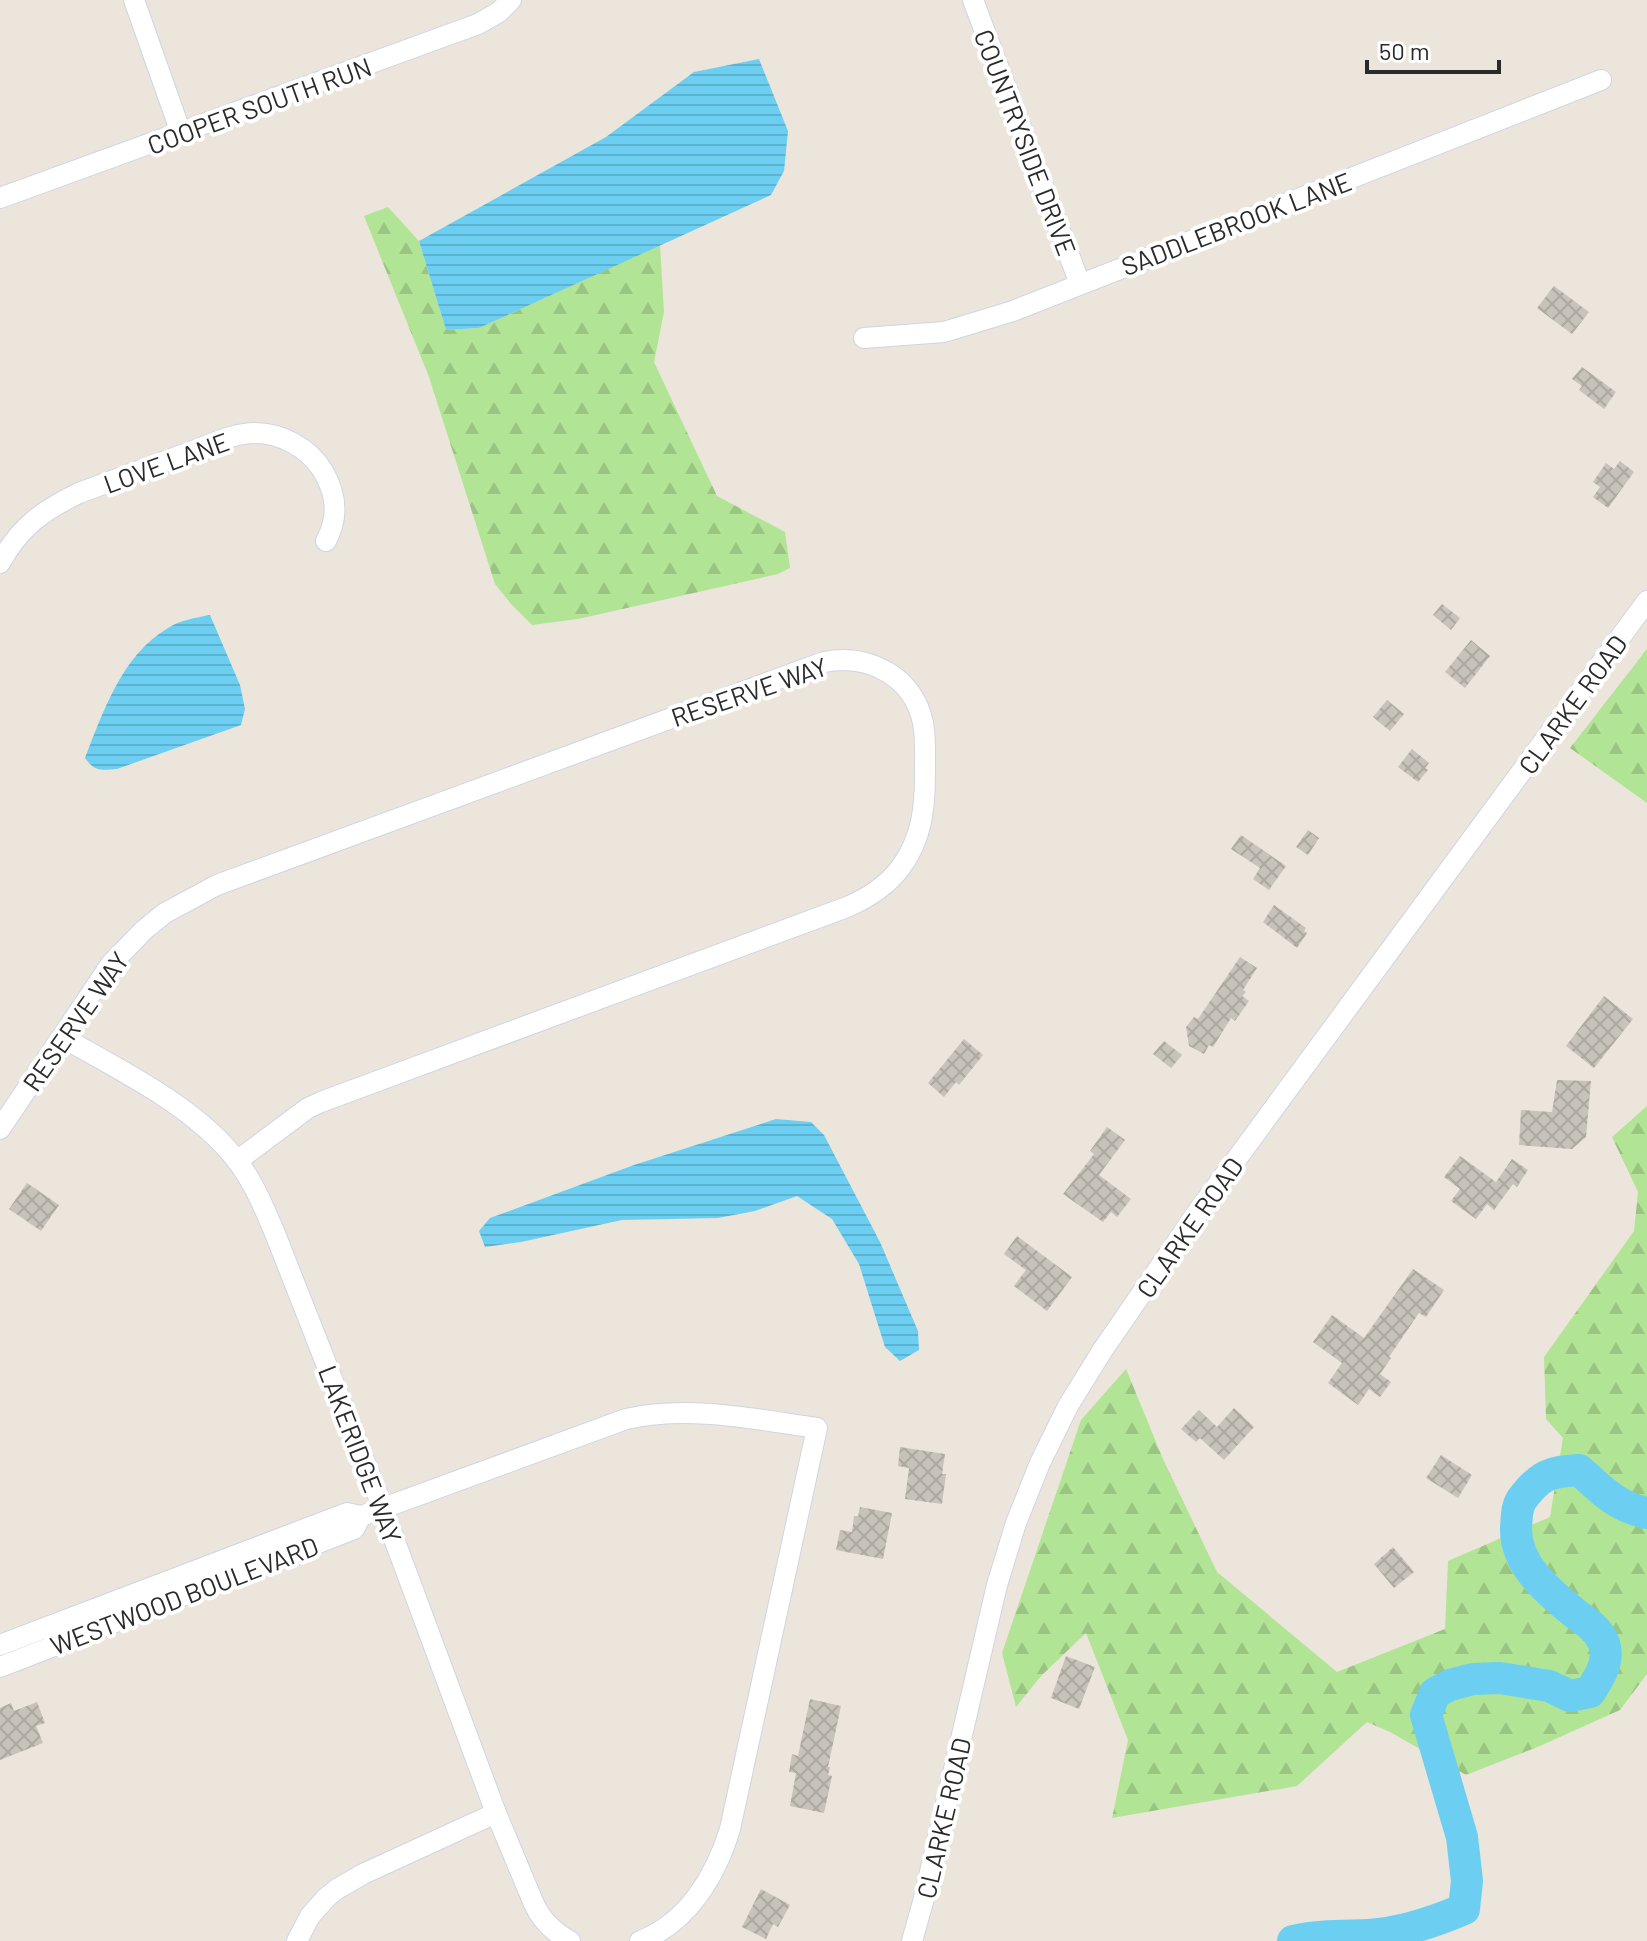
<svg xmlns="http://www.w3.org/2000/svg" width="1647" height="1941" viewBox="0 0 1647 1941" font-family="Barlow,sans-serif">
<defs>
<pattern id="forest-firs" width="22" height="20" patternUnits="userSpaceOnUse" patternTransform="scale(2)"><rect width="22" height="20" fill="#b2e496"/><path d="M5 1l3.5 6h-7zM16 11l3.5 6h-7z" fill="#99c481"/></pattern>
<pattern id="water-rules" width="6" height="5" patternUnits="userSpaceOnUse" patternTransform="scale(2)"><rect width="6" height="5" fill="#6ccff1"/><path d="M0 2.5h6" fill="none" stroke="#5eb2cf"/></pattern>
<pattern id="building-cross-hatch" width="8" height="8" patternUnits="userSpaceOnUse" patternTransform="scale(2)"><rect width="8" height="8" fill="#c7c3ba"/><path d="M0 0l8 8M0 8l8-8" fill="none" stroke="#aba8a0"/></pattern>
</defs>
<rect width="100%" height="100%" fill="#ece5db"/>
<g fill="url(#forest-firs)">
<polygon points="388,207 419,241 446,330 479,328 660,245 664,312 654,362 717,496 785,532 790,568 778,574 578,619 532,625 511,604 495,584 429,377 364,216"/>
<polygon points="1647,649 1647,803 1570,748"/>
<polygon points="1647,1106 1647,1674 1620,1710 1540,1746 1466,1775 1390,1732 1367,1722 1297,1786 1112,1818 1128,1740 1086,1633 1041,1676 1016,1707 1002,1653 1081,1420 1126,1369 1163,1459 1217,1572 1337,1672 1445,1629 1448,1561 1550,1517 1563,1438 1546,1419 1544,1357 1634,1231 1638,1192 1612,1137"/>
</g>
<g fill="url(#water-rules)">
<polygon points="759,59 788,131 784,171 771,195 479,328 446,330 419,241 606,137 694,72"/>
<path d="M210,615l30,70 5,24 -4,16 -124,44c-16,1 -22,3 -32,-11 18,-46 37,-103 83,-130 12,-8 27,-10 42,-13z"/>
<polygon points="776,1119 811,1122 824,1135 880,1242 918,1331 919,1350 900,1361 885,1347 859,1264 832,1219 797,1196 755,1211 718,1218 622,1220 521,1242 485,1247 479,1231 490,1218 634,1165"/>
</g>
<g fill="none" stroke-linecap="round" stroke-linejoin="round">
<path stroke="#6ccff1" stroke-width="32" d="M1293,1941c25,-6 50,-5 75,-6 33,-2 66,-13 96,-26l3,-28 -5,-44 -36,-122 9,-22 15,-8 23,-6 27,-1 49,8 21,10 20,-4c10,-16 21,-32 13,-51 -6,-12 -16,-19 -26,-26 -27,-22 -62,-49 -61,-87 1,-11 0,-20 6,-29 19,-25 28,-27 57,-29 23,20 36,36 68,43"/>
</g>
<g fill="url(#building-cross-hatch)">
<polygon points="1554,286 1589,312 1572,334 1537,308"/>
<polygon points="1582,367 1616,392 1604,409 1579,390 1582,386 1572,379"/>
<polygon points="1620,461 1634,472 1608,508 1593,497 1600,487 1593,482 1606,463 1614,469"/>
<polygon points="1442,604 1460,618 1451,630 1433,615"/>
<polygon points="1471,640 1490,656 1465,688 1445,672"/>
<polygon points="1387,700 1404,714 1390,731 1373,717"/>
<polygon points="1412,749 1429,763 1425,768 1428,770 1418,782 1398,767"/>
<polygon points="1308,830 1319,838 1308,855 1296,847"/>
<polygon points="1241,835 1286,866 1269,890 1253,879 1260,868 1231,849"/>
<polygon points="1274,905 1306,928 1304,931 1307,933 1297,948 1263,922"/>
<polygon points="1240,957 1257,968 1243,990 1246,992 1242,996 1249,1001 1235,1021 1231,1018 1213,1047 1209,1045 1204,1054 1189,1046 1186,1027 1194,1017 1198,1019"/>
<polygon points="1604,996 1633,1019 1594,1068 1566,1046"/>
<polygon points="964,1039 983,1055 959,1085 956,1082 944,1097 928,1083"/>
<polygon points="1164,1041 1182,1055 1171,1068 1153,1054"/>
<polygon points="1557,1080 1591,1081 1586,1137 1572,1149 1519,1145 1521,1110 1552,1112"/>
<polygon points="1107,1127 1125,1140 1099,1175 1131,1199 1117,1217 1111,1212 1103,1222 1063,1194 1094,1154 1090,1151"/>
<polygon points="1460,1156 1496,1182 1512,1159 1528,1170 1517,1187 1513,1184 1494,1210 1487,1204 1476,1219 1451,1201 1460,1189 1444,1177"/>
<polygon points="27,1183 59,1205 41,1231 9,1209"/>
<polygon points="1017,1236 1072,1277 1047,1311 1014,1286 1026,1270 1004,1254"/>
<polygon points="1413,1269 1444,1290 1426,1317 1419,1313 1389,1357 1391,1358 1380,1374 1391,1382 1380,1397 1369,1389 1358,1405 1328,1383 1342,1363 1313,1342 1332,1315 1364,1338"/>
<polygon points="1234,1408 1254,1427 1224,1460 1200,1438 1196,1442 1181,1429 1199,1410 1217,1427"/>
<polygon points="900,1447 945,1454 942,1474 946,1474 942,1504 905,1499 909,1468 898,1466"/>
<polygon points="1441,1455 1472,1475 1458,1498 1426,1478"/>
<polygon points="860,1507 892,1513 883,1559 836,1550 840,1530 852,1532 854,1516 858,1516"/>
<polygon points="1393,1547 1414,1572 1394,1588 1374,1564"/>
<polygon points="1066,1656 1095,1667 1079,1709 1051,1698"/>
<polygon points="810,1699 841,1706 828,1767 830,1767 828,1775 832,1776 824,1813 790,1806 796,1773 789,1772 792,1754 798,1756"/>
<polygon points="37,1702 45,1723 36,1726 43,1743 0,1760 0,1708 11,1703 14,1711"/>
<polygon points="761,1889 790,1905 778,1927 773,1924 766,1939 742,1927"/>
</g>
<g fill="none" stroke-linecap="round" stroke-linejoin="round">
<g stroke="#d0d4e3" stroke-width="22">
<g id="minor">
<polyline points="134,0 181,133"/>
<polyline points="973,0 1080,284"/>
<polyline points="0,198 478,24 499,12 511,0"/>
<polyline points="864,338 944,332 1013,311 1601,80"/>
<path d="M0,563c20,-36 42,-52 79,-70 37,-14 74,-27 111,-41 20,-7 43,-19 65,-19 26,0 54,15 68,38 14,24 16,46 3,70"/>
<path d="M62,1037c54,31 126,66 167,114 21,23 33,52 45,80l103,262 119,320 38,91c8,17 19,28 36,37"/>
<path d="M0,1129l111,-165 33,-34 21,-17 52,-28 607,-223c45,-9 90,15 99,61 3,16 2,34 2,50 0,35 -3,65 -24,94 -14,19 -33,31 -54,40l-526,195 -13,6 -71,53"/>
<path d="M0,1645l347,-132 14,3 6,-2 259,-95c63,-14 127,0 191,9l-87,401c-14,46 -42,94 -90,112"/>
<polyline points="0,1667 354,1529 361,1516"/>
<polyline points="297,1941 310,1916 327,1897 337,1889 363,1874 496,1813"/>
<polyline points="912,1941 923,1902 997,1585 1016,1523 1040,1463 1068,1406 1102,1351 1199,1210 1647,601"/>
</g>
</g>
<use href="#minor" stroke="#fff" stroke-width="20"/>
</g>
<g text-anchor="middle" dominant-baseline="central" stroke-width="8" stroke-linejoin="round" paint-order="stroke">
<g font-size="26" fill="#2a2a2a" stroke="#fff">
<text transform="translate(259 105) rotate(-20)">COOPER SOUTH RUN</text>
<text transform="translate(1026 142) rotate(69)">COUNTRYSIDE DRIVE</text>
<text transform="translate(1236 223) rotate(-21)">SADDLEBROOK LANE</text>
<text transform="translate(166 462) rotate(-20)">LOVE LANE</text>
<text transform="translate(749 691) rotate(-19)">RESERVE WAY</text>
<text transform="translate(1572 704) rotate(-54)">CLARKE ROAD</text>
<text transform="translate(75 1021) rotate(-55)">RESERVE WAY</text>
<text transform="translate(1189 1227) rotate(-55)">CLARKE ROAD</text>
<text transform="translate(361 1454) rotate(69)">LAKERIDGE WAY</text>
<text transform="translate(184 1595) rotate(-21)">WESTWOOD BOULEVARD</text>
<text transform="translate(943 1818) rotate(-77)">CLARKE ROAD</text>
</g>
</g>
<path d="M1367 60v12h132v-12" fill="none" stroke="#2a2a2a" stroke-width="4"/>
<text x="1379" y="60" font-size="24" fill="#2a2a2a" stroke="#ffffff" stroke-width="6" paint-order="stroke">50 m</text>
</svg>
